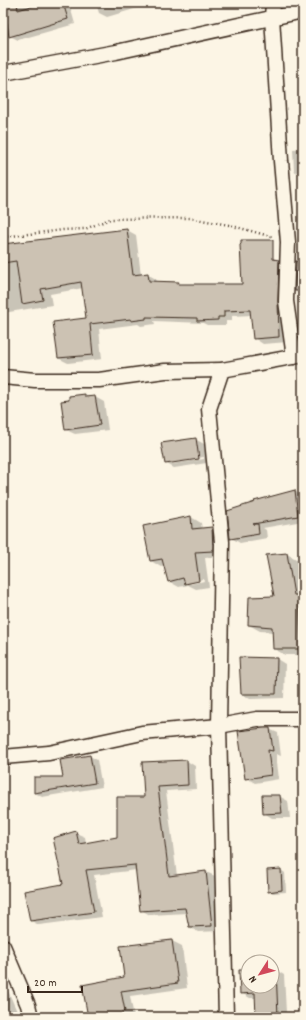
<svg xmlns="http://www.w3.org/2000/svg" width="306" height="1020" viewBox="0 0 306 1020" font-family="Dekko,sans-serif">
<rect width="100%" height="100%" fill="#fcf5e5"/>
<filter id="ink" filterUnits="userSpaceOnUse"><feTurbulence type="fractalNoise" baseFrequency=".025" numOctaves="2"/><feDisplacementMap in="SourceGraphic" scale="8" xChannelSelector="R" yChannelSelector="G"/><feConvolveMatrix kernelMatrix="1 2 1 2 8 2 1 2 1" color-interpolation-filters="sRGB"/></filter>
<g filter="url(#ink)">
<g fill="#0003" fill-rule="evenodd">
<polygon points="3,3 69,3 75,24 18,40 10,36 9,28 3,28"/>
<polygon points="96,3 140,3 141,7 107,17 99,13"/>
<polygon points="303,148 303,176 294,171 293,149"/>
<polygon points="303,210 303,231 300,211"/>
<polygon points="127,230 136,235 141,275 147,274 156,279 157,282 178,283 182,285 243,285 279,261 288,266 288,342 263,344 254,338 252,315 232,316 232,321 226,321 226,325 207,325 203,323 154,321 155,324 141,326 138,324 99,329 102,359 68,363 58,358 87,319 83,288 50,294 52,305 3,313 3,245"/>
<polygon points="303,262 303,294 296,290"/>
<polygon points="85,395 89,398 95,397 104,402 108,430 75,434 66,430 70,401"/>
<path d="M195,439l9,5 3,19 -33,5 -9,-5zM204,457v2l-32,5v-2z"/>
<polygon points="294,491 303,496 303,521 263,528 266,530 267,538 240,543 231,538"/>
<path d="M191,517l10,6 1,6 10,-1 10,6 1,22 -18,2 4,29 -13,2 -8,-4 -9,2 -11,-6 -3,-15 -4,1 -10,-6zM203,579l1,2 -13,3 -2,-2z"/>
<polygon points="287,554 298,560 303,590 303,655 285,655 274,649 273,632 260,631 249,625 275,597"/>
<polygon points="240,658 277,659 285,664 284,698 250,699 242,694"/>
<polygon points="269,729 278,733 281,756 276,754 279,779 255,783 246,778"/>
<polygon points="302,738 303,738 303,758 299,756"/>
<polygon points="90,756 97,760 102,787 42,797 35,793 64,778"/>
<polygon points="187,761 195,766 196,789 166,791 177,876 206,872 215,876 220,931 198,932 189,927 187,913 150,915 141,910 137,870 94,875 102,917 39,925 31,921 64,885 76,833 85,837 86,843 118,838 145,798"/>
<polygon points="279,796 288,801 290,818 272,818 264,813"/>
<polygon points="281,870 285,873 286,892 273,893 269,891"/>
<polygon points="172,941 182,946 187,988 130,996 134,1017 89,1017 125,978 121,947"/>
<polygon points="272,970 276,970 284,975 286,1012 293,1012 302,1017 257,1017 256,998 250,998 241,993 248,971 248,986 272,986"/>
<polygon points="3,979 18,1014 11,1017 3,1017"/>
</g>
<g fill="#ccc2b3" stroke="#3b2a1e">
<polygon points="3,3 17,3 18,10 42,3 63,3 68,19 9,37 7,23 3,23"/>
<polygon points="127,229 133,275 148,273 149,281 179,282 178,284 242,284 240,245 241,244 241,240 273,240 273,259 279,260 278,301 279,337 253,339 250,310 224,311 224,317 218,317 218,320 197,321 197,318 146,317 146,319 131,321 131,319 90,324 93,355 58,358 53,322 86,318 81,282 41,289 43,300 22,304 16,261 3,263 3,244"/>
<polygon points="296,261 303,261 303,291 295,291"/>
<polygon points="85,394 85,397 95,396 100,425 65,430 61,401 69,400 69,396"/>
<polygon points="196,438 199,459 165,464 161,443"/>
<polygon points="295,490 298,516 253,524 258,524 259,534 230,539 227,511 255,502 254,501"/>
<polygon points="191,516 192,529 212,527 213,551 195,552 199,581 185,584 183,578 168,582 162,559 150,561 143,526"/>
<polygon points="287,553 294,595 299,595 301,649 273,649 272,627 248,625 249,597 274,596 266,555"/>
<polygon points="239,657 277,658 276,694 241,694"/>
<polygon points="264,728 270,728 273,751 268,750 271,775 245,779 238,731"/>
<polygon points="90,755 95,783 34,793 34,777 63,777 60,760"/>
<polygon points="187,760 188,785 158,787 169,876 206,871 212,926 189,927 185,908 140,911 135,865 86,870 94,912 30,921 24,891 63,884 53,838 76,831 79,844 117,837 117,797 144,797 142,762"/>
<polygon points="262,795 280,795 282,813 263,814"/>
<polygon points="281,869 282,890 268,892 267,870"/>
<polygon points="172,940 178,983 121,991 125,1011 122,1012 122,1017 88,1017 82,985 124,977 120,946"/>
<polygon points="272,969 276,969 278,1017 256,1017 255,993 240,994 239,970 248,970 248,986 272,986"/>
</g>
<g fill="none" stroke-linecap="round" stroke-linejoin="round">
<g stroke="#3b2a1e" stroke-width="17">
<g id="minor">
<polyline points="273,3 272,17 281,161 288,242 286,301 294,357"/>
<polyline points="9,72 116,52 303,11"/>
<polyline points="3,377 35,380 99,380 165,371 222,370"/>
<polyline points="3,757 49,753 142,733 219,726 257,719 303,719"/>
<polyline points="3,946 28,1005 31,1017"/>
<polyline points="226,1017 219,726 222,542 209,409 222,370 303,355"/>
</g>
</g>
<polyline stroke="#3b2a1e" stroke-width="2.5" stroke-dasharray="1 3" stroke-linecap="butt" points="3,237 63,230 85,229 110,219 190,218 229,225 273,237"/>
<use href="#minor" stroke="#fcf5e5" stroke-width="14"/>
</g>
</g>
<rect width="306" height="1020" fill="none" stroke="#fcf5e5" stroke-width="16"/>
<rect x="8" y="8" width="290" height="1004" fill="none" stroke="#3b2a1e" stroke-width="1.5" filter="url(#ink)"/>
<g transform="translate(260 974) rotate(234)"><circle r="19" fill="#fcf5e5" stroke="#afa495"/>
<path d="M0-3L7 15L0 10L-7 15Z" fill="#d1495b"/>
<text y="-6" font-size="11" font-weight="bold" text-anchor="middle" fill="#3b2a1e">N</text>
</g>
<path d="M28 986v6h54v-6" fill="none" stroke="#3b2a1e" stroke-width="2"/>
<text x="34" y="986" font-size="12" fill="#3b2a1e" stroke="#fcf5e5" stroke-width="3" paint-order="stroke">20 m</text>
</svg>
